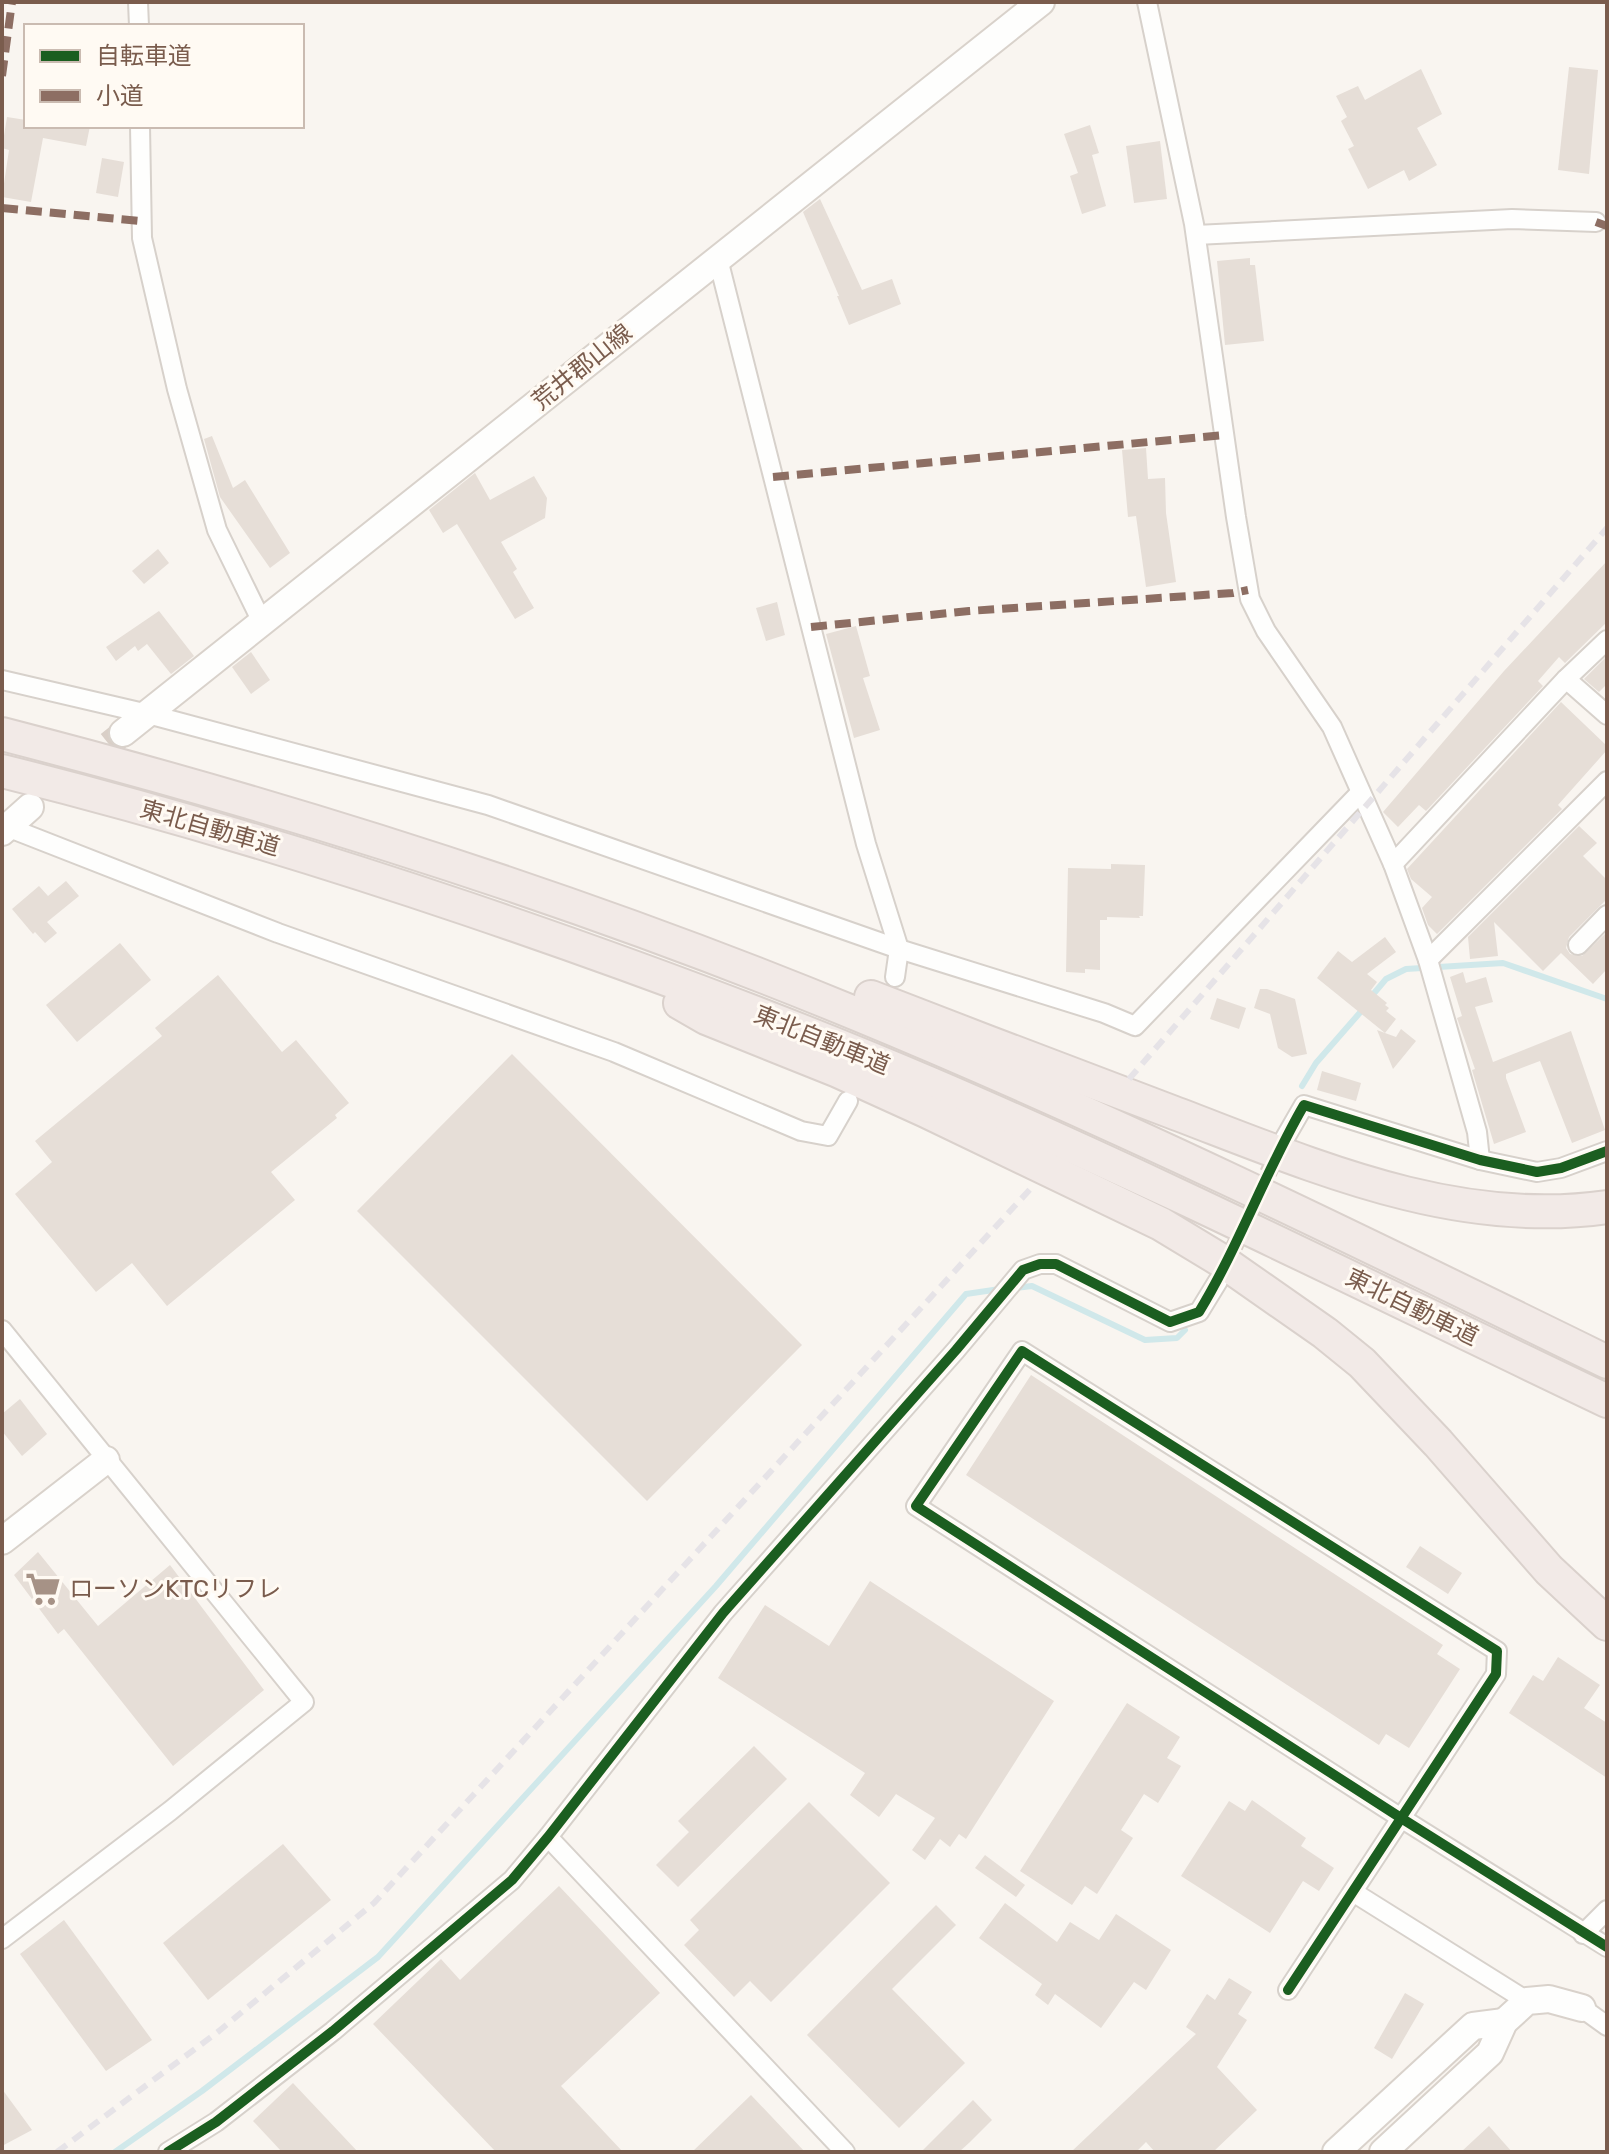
<svg xmlns="http://www.w3.org/2000/svg" width="1609" height="2154" viewBox="0 0 1609 2154" font-family="Rubik,'Noto Sans JP',sans-serif">
<rect width="100%" height="100%" fill="#f9f5f0"/>
<g fill="none" stroke-linecap="round" stroke-linejoin="round">
<g stroke="#d0e8ea" stroke-width="6">
<polyline points="1370,998 1386,979 1406,969 1503,963 1607,999"/>
<polyline points="1302,1086 1316,1063 1364,1008"/>
<polyline points="1015,1288 1032,1286 1145,1340 1177,1338 1185,1330"/>
<polyline points="115,2152 202,2091 378,1957 716,1586 966,1294 1000,1289"/>
</g>
</g>
<g fill="#e6ded7">
<polygon points="1569,67 1598,70 1589,174 1558,170"/>
<polygon points="1421,69 1442,114 1417,128 1437,165 1409,181 1404,170 1368,189 1348,149 1354,146 1341,121 1347,117 1336,96 1358,86 1365,100"/>
<polygon points="7,117 26,120 26,126 90,126 86,146 43,138 31,202 2,197 9,150 2,148"/>
<polygon points="1090,125 1099,153 1092,155 1106,206 1082,214 1070,176 1078,173 1064,134"/>
<polygon points="1160,141 1167,199 1134,203 1126,146"/>
<polygon points="102,158 124,162 118,197 96,193"/>
<polygon points="820,199 862,290 892,279 901,304 849,325 837,296 839,296 803,212"/>
<polygon points="1250,258 1250,265 1255,265 1264,341 1225,345 1217,261"/>
<polygon points="212,436 233,488 245,480 290,553 270,568 220,497 204,439"/>
<polygon points="1146,448 1148,479 1165,478 1166,513 1176,582 1146,587 1136,516 1128,517 1122,450"/>
<polygon points="475,473 490,500 534,476 547,498 545,518 501,542 517,569 513,572 534,608 515,619 457,524 443,533 429,510"/>
<polygon points="158,549 169,563 144,584 132,571"/>
<polygon points="1607,561 1607,622 1565,663 1559,657 1538,681 1543,686 1426,811 1419,805 1398,827 1383,812 1504,671"/>
<polygon points="777,602 785,635 766,641 756,608"/>
<polygon points="159,611 194,656 171,674 147,644 138,651 135,646 116,661 106,647"/>
<polygon points="856,626 870,676 863,678 880,730 854,738 826,634"/>
<polygon points="251,652 270,680 251,694 232,667"/>
<polygon points="1605,658 1607,684 1599,692 1584,679"/>
<polygon points="1561,702 1607,746 1607,750 1558,805 1562,809 1437,934 1428,925 1422,908 1432,897 1411,879 1407,869"/>
<polygon points="1579,826 1597,843 1583,856 1607,880 1607,899 1569,937 1566,948 1570,954 1582,956 1607,932 1607,969 1593,984 1561,953 1543,971 1494,922 1498,956 1470,959 1468,937"/>
<polygon points="1111,864 1145,865 1143,916 1139,916 1140,918 1107,917 1107,920 1100,920 1100,970 1085,969 1085,973 1066,972 1068,868 1111,869"/>
<polygon points="66,881 79,896 47,922 57,933 45,943 35,932 33,934 12,909 39,886 48,896"/>
<polygon points="1385,937 1396,952 1367,974 1377,982 1371,990 1387,1003 1385,1005 1389,1008 1386,1011 1396,1019 1385,1033 1396,1037 1401,1029 1416,1041 1393,1069 1377,1030 1385,1033 1317,978 1338,951 1352,962"/>
<polygon points="120,943 151,980 77,1042 46,1005"/>
<polygon points="1463,972 1466,983 1486,977 1493,1002 1475,1007 1493,1062 1571,1031 1605,1130 1572,1143 1540,1061 1506,1074 1506,1078 1526,1132 1494,1144 1472,1070 1475,1069 1457,1018 1462,1016 1450,977"/>
<polygon points="218,975 282,1052 296,1040 349,1103 335,1115 337,1118 271,1172 295,1200 167,1306 132,1263 96,1292 15,1194 52,1162 35,1141 162,1036 155,1028"/>
<polygon points="1260,989 1267,989 1295,999 1307,1054 1292,1057 1278,1048 1270,1014 1254,1008"/>
<polygon points="1217,998 1246,1008 1239,1029 1210,1019"/>
<polygon points="512,1054 802,1345 647,1501 357,1211"/>
<polygon points="1322,1071 1361,1083 1356,1101 1317,1090"/>
<polygon points="1031,1375 1443,1645 1437,1654 1460,1669 1409,1748 1386,1734 1379,1745 966,1475"/>
<polygon points="20,1399 47,1434 22,1456 2,1431 2,1414"/>
<polygon points="1420,1546 1462,1573 1448,1594 1406,1567"/>
<polygon points="38,1552 98,1626 170,1565 264,1690 173,1766 64,1629 58,1634 14,1575"/>
<polygon points="870,1581 1054,1701 966,1839 959,1834 950,1847 940,1839 925,1860 912,1850 935,1818 896,1794 879,1817 850,1795 865,1773 718,1678 765,1605 829,1646"/>
<polygon points="1558,1657 1600,1685 1584,1708 1607,1723 1607,1778 1509,1713 1533,1675 1543,1681"/>
<polygon points="1127,1703 1180,1737 1167,1758 1181,1766 1158,1803 1144,1794 1121,1830 1133,1838 1097,1894 1085,1886 1072,1905 1020,1871"/>
<polygon points="754,1746 787,1779 678,1887 656,1865 689,1832 678,1821"/>
<polygon points="1252,1800 1306,1838 1301,1846 1334,1868 1319,1891 1303,1881 1270,1933 1181,1876 1229,1801 1245,1811"/>
<polygon points="809,1802 890,1883 771,2002 750,1981 734,1997 684,1945 699,1930 690,1920"/>
<polygon points="283,1844 331,1900 208,2000 163,1943"/>
<polygon points="985,1855 1025,1885 1016,1897 975,1868"/>
<polygon points="559,1886 660,1993 561,2086 623,2152 496,2152 373,2024 441,1959 460,1980"/>
<polygon points="1005,1903 1057,1942 1070,1922 1099,1940 1116,1914 1171,1950 1146,1990 1134,1982 1101,2028 1055,1994 1048,2005 1035,1995 1042,1984 979,1938"/>
<polygon points="936,1905 956,1925 892,1989 965,2063 899,2128 807,2035"/>
<polygon points="64,1920 152,2040 106,2071 20,1954"/>
<polygon points="1229,1978 1252,1992 1238,2014 1247,2020 1217,2067 1257,2110 1213,2152 1155,2152 1146,2142 1136,2152 1071,2152 1196,2034 1186,2027 1207,1994 1215,2000"/>
<polygon points="1405,1993 1424,2004 1392,2059 1374,2048"/>
<polygon points="293,2083 358,2152 282,2152 253,2121"/>
<polygon points="2,2089 32,2130 2,2146"/>
<polygon points="751,2095 805,2152 692,2152"/>
<polygon points="973,2100 992,2120 970,2142 959,2152 921,2152"/>
<polygon points="1489,2126 1512,2152 1461,2152"/>
</g>
<g fill="none" stroke-linecap="round" stroke-linejoin="round">
<polyline stroke="#d9cfc7" stroke-width="18" stroke-dasharray="18 9" stroke-linecap="butt" points="1223,1271 1281,1145"/>
<polyline stroke="#d9cfc7" stroke-width="26" stroke-dasharray="26 13" stroke-linecap="butt" points="48,793 123,733"/>
<g stroke="#d7d1cb" stroke-width="22">
<g id="street">
<polyline points="138,2 139,26"/>
<polyline points="1147,2 1194,224 1236,517 1250,599 1266,631 1332,727 1393,864 1428,960 1477,1132 1480,1160"/>
<polyline points="140,126 142,238 177,389 217,530 262,622"/>
<polyline points="1196,235 1512,219 1596,222"/>
<polyline points="718,259 866,844 899,949 895,977"/>
<polyline points="1566,679 1607,715"/>
<polyline points="2,680 148,714 488,805 899,949 1104,1013 1135,1026 1360,793"/>
<polyline points="2,825 278,933 614,1052 801,1131 828,1136 848,1101"/>
<polyline points="1393,864 1566,679 1607,640"/>
<polyline points="1578,945 1607,915"/>
<polyline points="1428,960 1607,781"/>
<polyline points="1285,1138 1304,1105 1480,1160 1537,1172 1561,1168 1607,1151"/>
<polyline points="2,1330 304,1702 170,1811 2,1939"/>
<polyline points="548,1837 845,2152"/>
<polyline points="1353,1892 1527,2001"/>
<polyline points="1583,1934 1607,1910"/>
<polyline points="1288,1990 1496,1674 1497,1651 1022,1351 916,1506 1401,1818 1607,1947"/>
<polyline points="1582,2008 1607,2026"/>
<polyline points="168,2152 216,2122 333,2031 512,1880 548,1837 723,1613 956,1350 1023,1270 1040,1264 1056,1264 1170,1322 1199,1312 1218,1281"/>
</g>
</g>
<g stroke="#d9d2cb" stroke-width="30">
<g id="secondary">
<polyline points="123,733 1041,2"/>
<polyline points="2,832 30,807"/>
<polyline points="2,1541 106,1460"/>
<polyline points="1336,2152 1473,2026 1504,2022"/>
<polyline points="1383,2152 1490,2053 1504,2022 1527,2001 1549,1999 1582,2008"/>
</g>
</g>
<g stroke="#dad1cc" stroke-width="36">
<g id="highway">
<path d="M2,734c291,75 579,166 857,281 254,105 501,226 748,347"/>
<path d="M2,771c157,39 312,86 466,138 156,53 311,110 463,175 229,98 451,210 676,317"/>
<path d="M871,997c100,39 201,77 301,115 140,53 282,117 435,95"/>
<polyline points="680,1003 706,1018 838,1071 926,1111 1161,1224 1222,1261 1325,1333 1362,1363 1438,1443 1549,1570 1607,1624"/>
</g>
</g>
<use href="#street" stroke="#fefefd" stroke-width="18"/>
<use href="#secondary" stroke="#fefefd" stroke-width="26"/>
<use href="#highway" stroke="#f2eae7" stroke-width="32"/>
<g stroke="#e6e3e7" stroke-width="6" stroke-dasharray="12 8" stroke-linecap="butt">
<polyline points="1129,1079 1607,528"/>
<polyline points="57,2152 219,2031 374,1903 1034,1185"/>
</g>
<g stroke="#8d6e63" stroke-width="8" stroke-dasharray="16 8" stroke-linecap="butt">
<polyline points="2,76 12,2"/>
<polyline points="2,208 141,221"/>
<polyline points="1596,222 1607,226"/>
<polyline points="773,477 1224,435"/>
<polyline points="811,627 969,611 1233,593 1248,590"/>
</g>
<g stroke="#fffaf3" stroke-width="15">
<g id="cycleway">
<polyline points="1288,1990 1496,1674 1497,1651 1022,1351 916,1506 1401,1818 1607,1947"/>
<path d="M168,2152l48,-30 117,-91 179,-151 36,-43 175,-224 233,-263 67,-80 17,-6h16l114,58 29,-10c40,-66 66,-140 105,-207l176,55 57,12 24,-4 46,-17"/>
</g>
</g>
<use href="#cycleway" stroke="#1b5e20" stroke-width="10"/>
</g>
<defs>
<g id="supermarket-bare" transform="scale(2.76)"><path d="M-6-5.5h2.5l.6 2H6L4.5 2H-2.5L-4.4-4H-6ZM-1.5 3.2a1.3 1.3 0 1 0 .1 0ZM3 3.2a1.3 1.3 0 1 0 .1 0Z" fill="#a69286" stroke="#fffaf3" stroke-width="2.5" paint-order="stroke"/></g>
</defs>
<g fill-rule="evenodd">
<use href="#supermarket-bare" x="43" y="1589"/>
</g>
<g text-anchor="middle" dominant-baseline="central" stroke-width="6" stroke-linejoin="round" paint-order="stroke">
<g font-size="24" fill="#7a5c4d" stroke="#fffaf3">
<text transform="translate(582 367) rotate(-39)">荒井郡山線</text>
<text transform="translate(210 828) rotate(16)">東北自動車道</text>
<text transform="translate(822 1040) rotate(22)">東北自動車道</text>
<text transform="translate(1412 1307) rotate(26)">東北自動車道</text>
</g>
<g font-size="24" fill="#7a5c4d" stroke="#fffaf3" text-anchor="start">
<text x="69" y="1589">ローソンKTCリフレ</text>
</g>
</g>
<rect width="1609" height="2154" fill="none" stroke="#7a5c4d" stroke-width="8"/>
<rect x="24" y="24" width="280" height="104" fill="#fffaf3" stroke="#cabbb1" stroke-width="2"/>
<rect x="40" y="50" width="40" height="12" fill="#1b5e20" stroke="#cabbb1" stroke-width="2"/>
<text x="96" y="64" font-size="24" fill="#7a5c4d">自転車道</text>
<rect x="40" y="90" width="40" height="12" fill="#8d6e63" stroke="#cabbb1" stroke-width="2"/>
<text x="96" y="104" font-size="24" fill="#7a5c4d">小道</text>
</svg>
